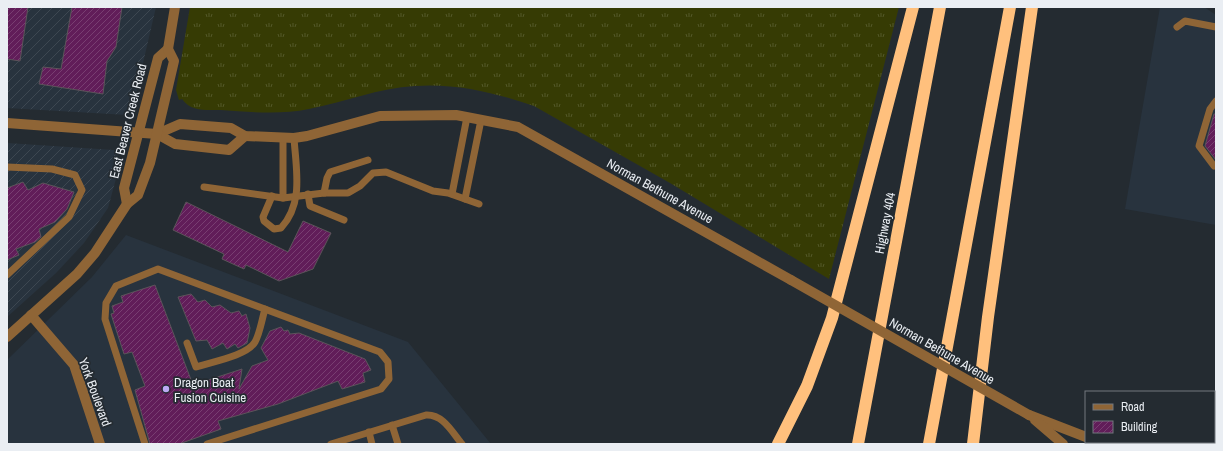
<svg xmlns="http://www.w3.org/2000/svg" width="1223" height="451" viewBox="0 0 1223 451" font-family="'Archivo Narrow',sans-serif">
<defs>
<pattern id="industrial-furrows" width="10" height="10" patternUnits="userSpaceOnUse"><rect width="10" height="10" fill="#28333e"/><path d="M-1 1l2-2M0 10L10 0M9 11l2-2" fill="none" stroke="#3d4751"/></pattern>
<pattern id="grass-tufts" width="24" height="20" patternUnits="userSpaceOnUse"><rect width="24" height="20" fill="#363b04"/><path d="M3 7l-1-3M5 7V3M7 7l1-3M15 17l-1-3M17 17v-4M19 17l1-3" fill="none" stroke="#535829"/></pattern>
<pattern id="building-hatch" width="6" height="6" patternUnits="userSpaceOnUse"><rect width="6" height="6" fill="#611d59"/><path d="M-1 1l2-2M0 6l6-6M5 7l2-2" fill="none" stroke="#783e71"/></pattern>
</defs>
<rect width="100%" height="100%" fill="#242b31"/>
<g fill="#28333e">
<polygon points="1160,7 1204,7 1216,15 1216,225 1125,209"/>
<polygon points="126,235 408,342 491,444 7,444 7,360 92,277"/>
</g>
<g fill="url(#industrial-furrows)">
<polygon points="7,7 156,7 133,106 128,115 7,108"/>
<polygon points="7,143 114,150 121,160 108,208 84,243 56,273 7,317"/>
</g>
<path fill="url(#grass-tufts)" d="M190,7h709l-70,272 -159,-96 -136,-77c-38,-13 -78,-23 -119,-20 -37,2 -70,16 -106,23 -29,6 -59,3 -88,1 -14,0 -30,2 -39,-11l-3,1 -3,-10z"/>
<g fill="url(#building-hatch)" stroke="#5c545a">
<polygon points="7,7 28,7 20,61 7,59"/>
<polygon points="72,7 122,7 116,47 107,61 103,94 39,84 43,67 61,69"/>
<polygon points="1214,114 1216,114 1216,160 1205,146"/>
<polygon points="23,182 28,190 43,183 74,192 67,209 55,222 39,229 41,237 35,242 16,249 19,255 7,260 7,188"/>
<polygon points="186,202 288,252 303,221 331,233 313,269 279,281 246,265 244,269 222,259 224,254 173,230"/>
<polygon points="155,285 193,385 242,369 239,389 252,366 268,360 261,348 270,331 281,327 284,331 288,330 290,334 299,333 365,359 371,370 363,373 365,382 342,389 338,381 278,404 218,421 221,429 179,444 150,444 135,390 145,386 132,352 124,354 111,314 114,313 112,306 123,302 121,296"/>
<polygon points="191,294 198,302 205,300 212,307 220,305 231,313 239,311 242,316 246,314 250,328 247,343 238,348 235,344 227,349 223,343 212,349 207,340 196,341 178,297"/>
</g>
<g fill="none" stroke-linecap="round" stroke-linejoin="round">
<g stroke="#8f6536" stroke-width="7">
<polyline points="1177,27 1185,21 1216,27"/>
<polyline points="283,137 283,198"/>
<polyline points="1214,166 1199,146 1210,109 1216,101"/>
<polyline points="7,167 52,169 75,175 82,190 69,217 7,275"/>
<polyline points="204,187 283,198 324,193 348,193 360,186 373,173 386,172 433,191 448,193 479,204"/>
<polyline points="324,193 327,178 330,172 368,160"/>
<polyline points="308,194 310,206 344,220"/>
<polyline points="452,194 467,117"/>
<path d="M272,196l-9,21 1,4 10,8 7,-1c23,-25 15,-59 13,-90"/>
<polyline points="465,199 481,120"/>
<path d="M187,343l9,24c15,-5 51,-11 59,-25 5,-9 7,-23 10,-33"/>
<polyline points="392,425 398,444"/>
<polyline points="369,432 372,444"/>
<polyline points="145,444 105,319 106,303 116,286 158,269 380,352 388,362 389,379 381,389 207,444"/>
<path d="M331,444l95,-29c17,-1 26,17 36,29"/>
</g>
<g stroke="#8f6536" stroke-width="10">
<polyline points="7,123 157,134"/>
<polyline points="31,315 74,365 100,444"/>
</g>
<g stroke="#8f6536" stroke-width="10">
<polyline points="157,134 180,124 231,128 245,136 294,138 307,136 380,116 456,115 518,127 791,280"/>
<polyline points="157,134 175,144 229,150 245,136"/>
<polyline points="127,204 124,188 158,58 168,49"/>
<polyline points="7,337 77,274 95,253 127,204 138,195 150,163 174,61 168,49 175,7"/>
<polyline points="1029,415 1086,437"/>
<polyline points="1035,420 1063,444"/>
<polyline points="1094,442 1097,444"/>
</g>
<g stroke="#ffc07d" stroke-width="12">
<polyline points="778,444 807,386 832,318 913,7"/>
<polyline points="858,444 940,7"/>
<polyline points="929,444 1010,7"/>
<polyline points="973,444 988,317 1032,7"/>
</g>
<polyline stroke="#8f6536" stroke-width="10" points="791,280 1029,415"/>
</g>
<circle fill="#bcaaf5" stroke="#242b31" stroke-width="1.5" cx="166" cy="389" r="4"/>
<g text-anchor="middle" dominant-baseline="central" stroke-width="3.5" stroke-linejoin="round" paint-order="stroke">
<g font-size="13" fill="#eaeef3" stroke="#242b31">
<text transform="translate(128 121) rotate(-76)">East Beaver Creek Road</text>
<text transform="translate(660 191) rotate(29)">Norman Bethune Avenue</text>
<text transform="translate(885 223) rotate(-79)">Highway 404</text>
<text transform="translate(942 351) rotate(30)">Norman Bethune Avenue</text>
<text transform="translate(95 392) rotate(70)">York Boulevard</text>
</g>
<g font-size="13" fill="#eaeef3" stroke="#242b31" text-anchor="start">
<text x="174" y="382">Dragon Boat<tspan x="174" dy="15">Fusion Cuisine</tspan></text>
</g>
</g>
<rect width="1223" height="451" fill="none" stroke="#eaeef3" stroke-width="16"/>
<rect x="1085" y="391" width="130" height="52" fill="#242b31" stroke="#73797f"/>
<rect x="1093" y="404" width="20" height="6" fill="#8f6536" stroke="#73797f"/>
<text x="1121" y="411" font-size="12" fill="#eaeef3">Road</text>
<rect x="1093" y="421" width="20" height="12" fill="url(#building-hatch)" stroke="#73797f"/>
<text x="1121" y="431" font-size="12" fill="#eaeef3">Building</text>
</svg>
